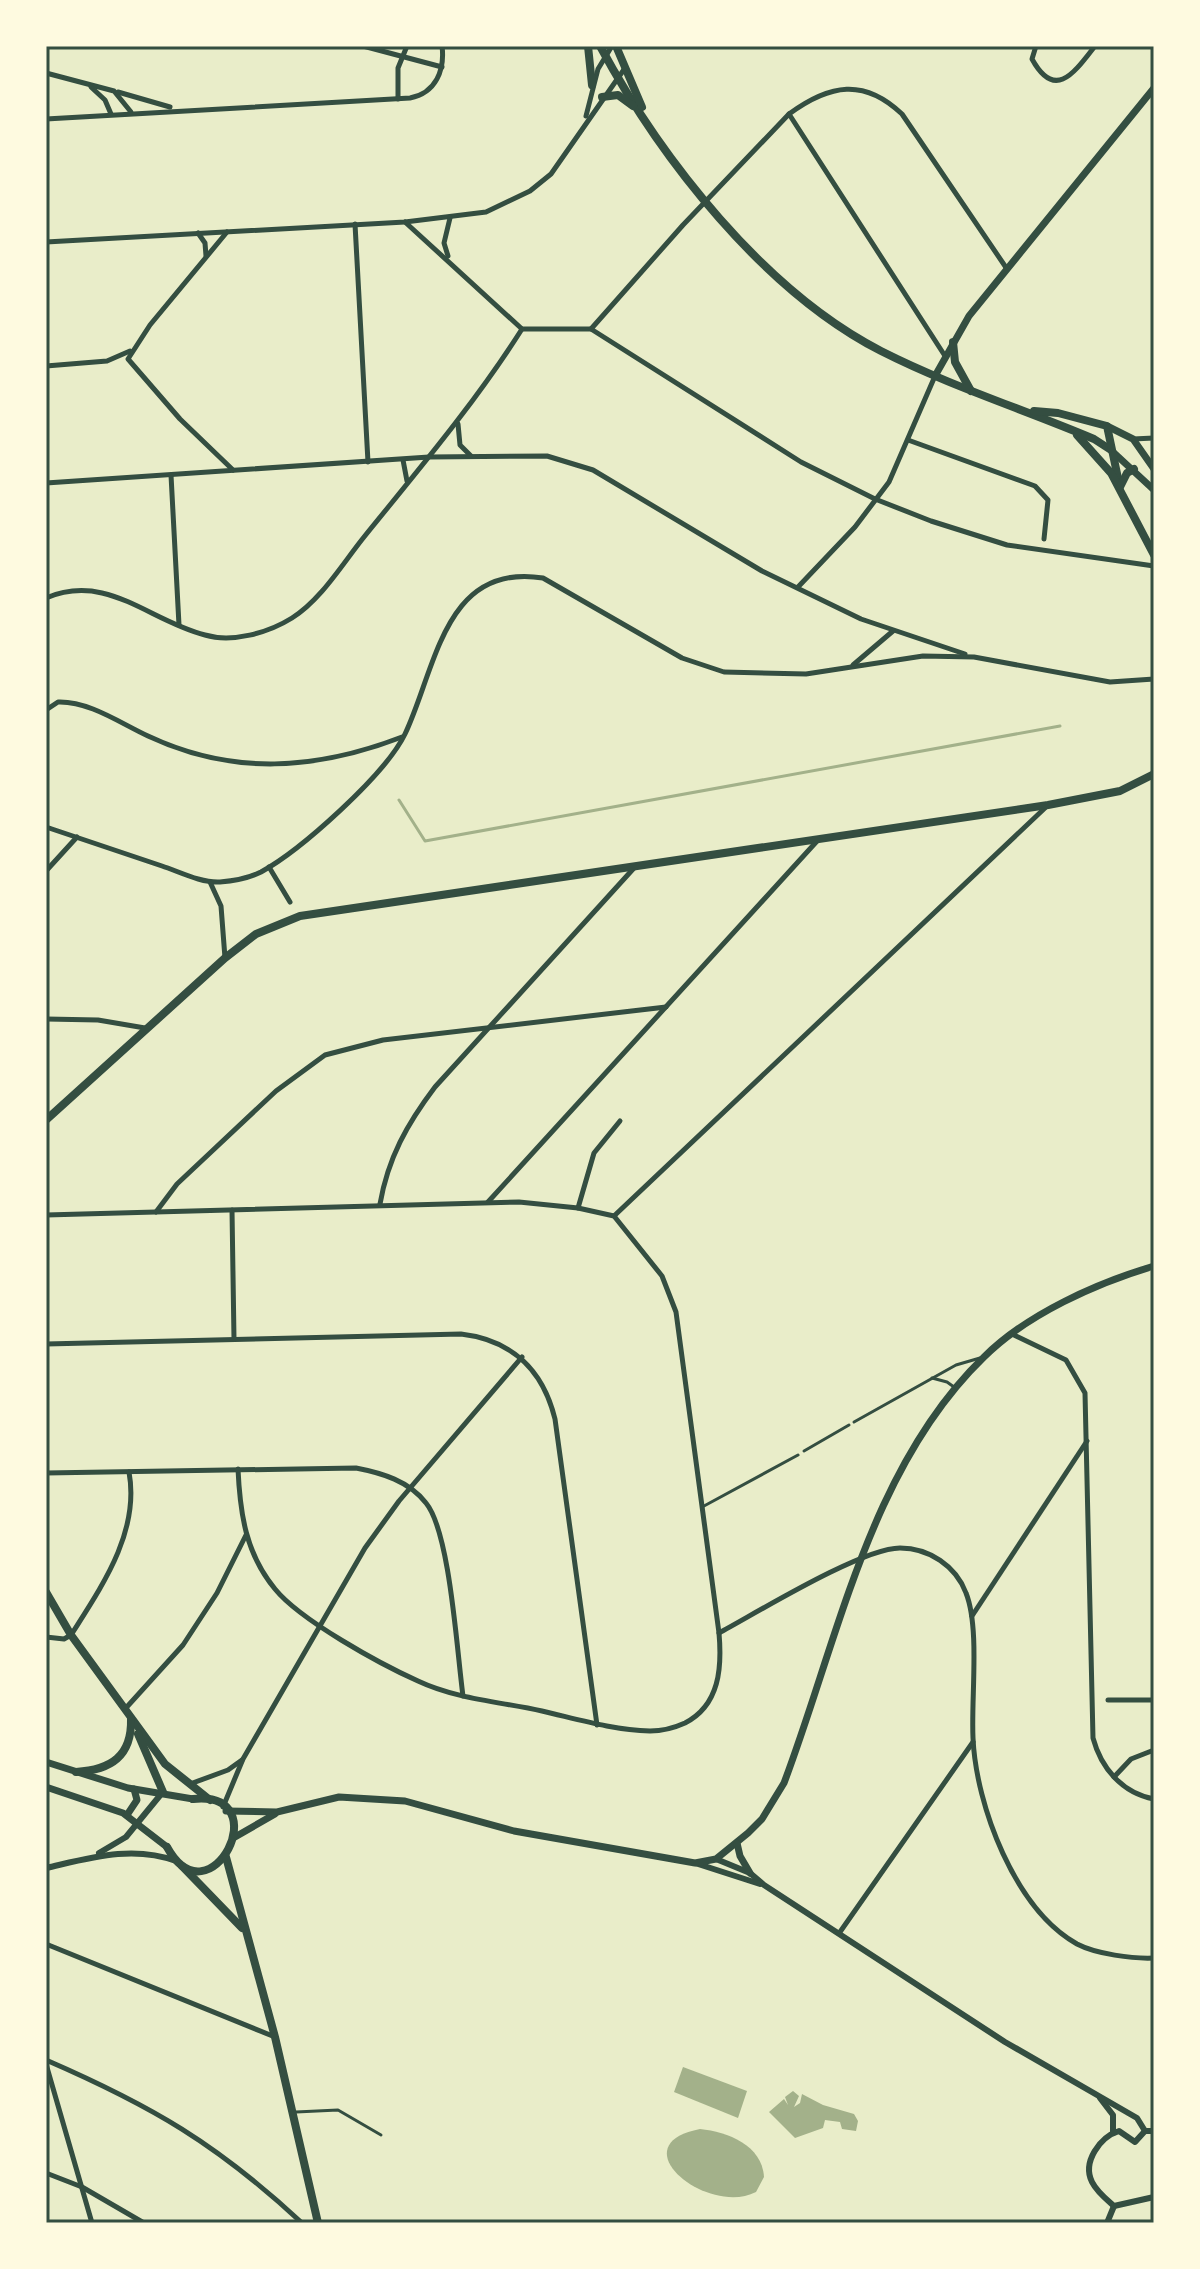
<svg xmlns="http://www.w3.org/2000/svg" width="1200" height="2269" viewBox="0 0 1200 2269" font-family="Raleway,sans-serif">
<rect width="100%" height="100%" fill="#e9edc9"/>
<g fill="#a3b18a">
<polygon points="683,2067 747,2091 738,2118 674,2092"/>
<polygon points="793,2091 799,2096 794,2107 800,2103 802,2094 823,2105 854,2114 858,2121 856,2131 842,2129 840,2122 825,2120 823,2128 795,2138 769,2112 784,2099 788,2105 785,2097"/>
<path d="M700,2129c28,3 62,16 64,48l-8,15c-48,25 -138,-47 -56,-63z"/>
</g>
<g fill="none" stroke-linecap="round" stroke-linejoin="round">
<polyline stroke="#a3b18a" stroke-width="3" points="399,800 425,841 1060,726"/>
<g stroke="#344e41" stroke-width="3">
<polyline points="932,1378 947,1382 954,1387"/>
<polyline points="854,1422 956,1365 980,1358"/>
<polyline points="804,1451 849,1425"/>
<polyline points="704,1506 798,1455"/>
<polyline points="296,2112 338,2110 381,2135"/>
</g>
<g stroke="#344e41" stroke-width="5">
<polyline points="363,46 442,67"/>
<path d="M1036,46l-4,13c23,42 42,14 63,-13"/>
<polyline points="46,73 114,91 131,112"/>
<polyline points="91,87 105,100 111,114"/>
<polyline points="118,92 170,107"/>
<polyline points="398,99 398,68 407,46"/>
<path d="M789,114c41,-30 75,-36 113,0l105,155"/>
<polyline points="586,116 598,69 612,46"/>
<path d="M46,119l364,-21c26,-5 35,-28 32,-52"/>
<polyline points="405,222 522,329 591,329 801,462 875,499 931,521 1007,545 1154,566"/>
<polyline points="355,224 368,462"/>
<polyline points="227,232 150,325 128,359 180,419 233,470"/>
<polyline points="198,233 205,243 206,256"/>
<polyline points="46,242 405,222 486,212 530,191 551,174 625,68"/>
<polyline points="448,256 444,243 450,218"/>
<polyline points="591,329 683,225 789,114 945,356"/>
<polyline points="46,366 107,361 130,351"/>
<polyline points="458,424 460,445 471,456"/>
<polyline points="1133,439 1154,438"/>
<polyline points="908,440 1035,486 1048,500 1044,539"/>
<polyline points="403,460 407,481"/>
<polyline points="171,475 179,625"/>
<polyline points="46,483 429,457 547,456 593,470 762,571 861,619 965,654"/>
<polyline points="798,587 855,527 889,482 935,376"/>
<path d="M46,598c61,-26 103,23 159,37 27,8 63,-2 87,-17 29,-18 51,-55 72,-81 55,-68 111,-134 158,-208"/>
<polyline points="853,665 893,631"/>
<path d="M46,710l12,-8c31,-1 62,21 90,34 85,40 168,34 254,1"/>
<path d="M46,827c39,13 77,26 116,39 18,6 39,17 58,16 13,-1 29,-4 41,-10 40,-22 124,-97 144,-138 31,-65 39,-172 138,-156l139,80 42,14 82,2 117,-18 51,1 136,25 44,-3"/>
<polyline points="269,867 290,902"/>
<polyline points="46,871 77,837"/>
<polyline points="210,882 221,906 225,958"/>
<polyline points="46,1019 98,1020 145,1028"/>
<polyline points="488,1202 818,840"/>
<path d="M380,1204c8,-46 27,-80 55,-117l199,-219"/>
<polyline points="578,1208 594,1153 620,1121"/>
<polyline points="232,1210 234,1339"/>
<polyline points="156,1212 177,1184 276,1091 325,1055 383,1040 666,1007"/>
<path d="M46,1215l473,-13 59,6 36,8 48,60 14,36 43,321c3,34 1,72 -34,90 -11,5 -23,8 -35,8 -37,-1 -73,-12 -108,-20 -41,-9 -86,-12 -124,-30 -38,-17 -118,-61 -143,-92 -29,-35 -35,-75 -37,-120"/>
<polyline points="614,1216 1046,807"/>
<path d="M1014,1335l52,25 19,33 8,345c8,30 29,55 61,61"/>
<path d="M46,1344l415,-10c51,6 82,36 94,85l42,306"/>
<path d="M46,1473l310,-5c26,5 53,13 70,35 24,29 31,150 37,193"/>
<polyline points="972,1616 1087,1441"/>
<path d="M719,1633c39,-21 143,-85 181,-85 29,0 56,18 66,45 14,35 5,105 7,145 3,68 42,171 104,206 19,10 56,15 77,14"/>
<path d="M46,1637l18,2 7,-4c31,-49 69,-103 58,-163"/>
<polyline points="1108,1700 1154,1700"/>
<polyline points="125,1709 183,1645 217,1593 246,1535"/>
<polyline points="1114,1777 1131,1759 1154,1750"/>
<polyline points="190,1784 228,1770 242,1760"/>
<polyline points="223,1807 243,1759 365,1548 399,1501 522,1357"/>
<polyline points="840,1932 973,1742"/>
<polyline points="46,1944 275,2037"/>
<path d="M46,2060c106,46 171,84 256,163"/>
<polyline points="46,2064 92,2223"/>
<polyline points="46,2173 82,2187 144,2223"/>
<polyline points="470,2223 500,2223"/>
</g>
<g stroke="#344e41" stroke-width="6">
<polyline points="99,1853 126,1837 162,1793"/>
<polyline points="716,1859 750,1873 764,1885 1005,2042 1137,2118 1145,2131"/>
<polyline points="695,1863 760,1884"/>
<path d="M46,1868c44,-10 86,-23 130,-7"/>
<polyline points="1100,2098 1113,2115 1113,2133"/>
<path d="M1154,2131h-9l-10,11 -16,-11c-19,6 -37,31 -27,51 5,10 14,17 22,24l40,-9"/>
<polyline points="1107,2223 1114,2206"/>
</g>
<g stroke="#344e41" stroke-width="7">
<polyline points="935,376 969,316 1154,88"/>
<polyline points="1107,426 1133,439 1154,469"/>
<polyline points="1113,452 1154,490"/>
<polyline points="46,1762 128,1788 193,1799"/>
<polyline points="46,1787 123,1813 167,1847"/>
<path d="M226,1811l51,1 62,-15 66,4 109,30 181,32 21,-4 32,-26 14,-14 22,-36c54,-143 86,-316 200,-426 43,-43 113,-74 170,-91"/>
<polyline points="127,1815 137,1800 134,1789"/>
<polyline points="235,1837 275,1814"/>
<polyline points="737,1843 740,1856 750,1873"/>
</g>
<g stroke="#344e41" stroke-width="8">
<polyline points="588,46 592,85"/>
<path d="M600,46c61,113 164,245 281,305 69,35 142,58 213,88l17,11"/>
<polyline points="616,46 642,107"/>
<polyline points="602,97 618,95 633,106"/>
<polyline points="953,342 955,362 971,391"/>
<polyline points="1034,411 1058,413 1107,426 1119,483"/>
<polyline points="1077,435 1111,473 1154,555"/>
<polyline points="1120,487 1127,473 1134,469"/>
<polyline points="46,1120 225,958 256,934 300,916 1048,805 1120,791 1154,774"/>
<polyline points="46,1592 71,1635 165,1764 210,1800"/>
<polyline points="138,1734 163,1792"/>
<path d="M76,1772c35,-2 56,-16 55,-53"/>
<path d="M167,1847c43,78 112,-57 26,-48"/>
<polyline points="226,1857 275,2037 318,2223"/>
<polyline points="182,1866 242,1928"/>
</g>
</g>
<rect width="1200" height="2269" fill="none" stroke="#fefae0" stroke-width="96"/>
<rect x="48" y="48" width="1104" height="2173" fill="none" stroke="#344e41" stroke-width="3"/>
</svg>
